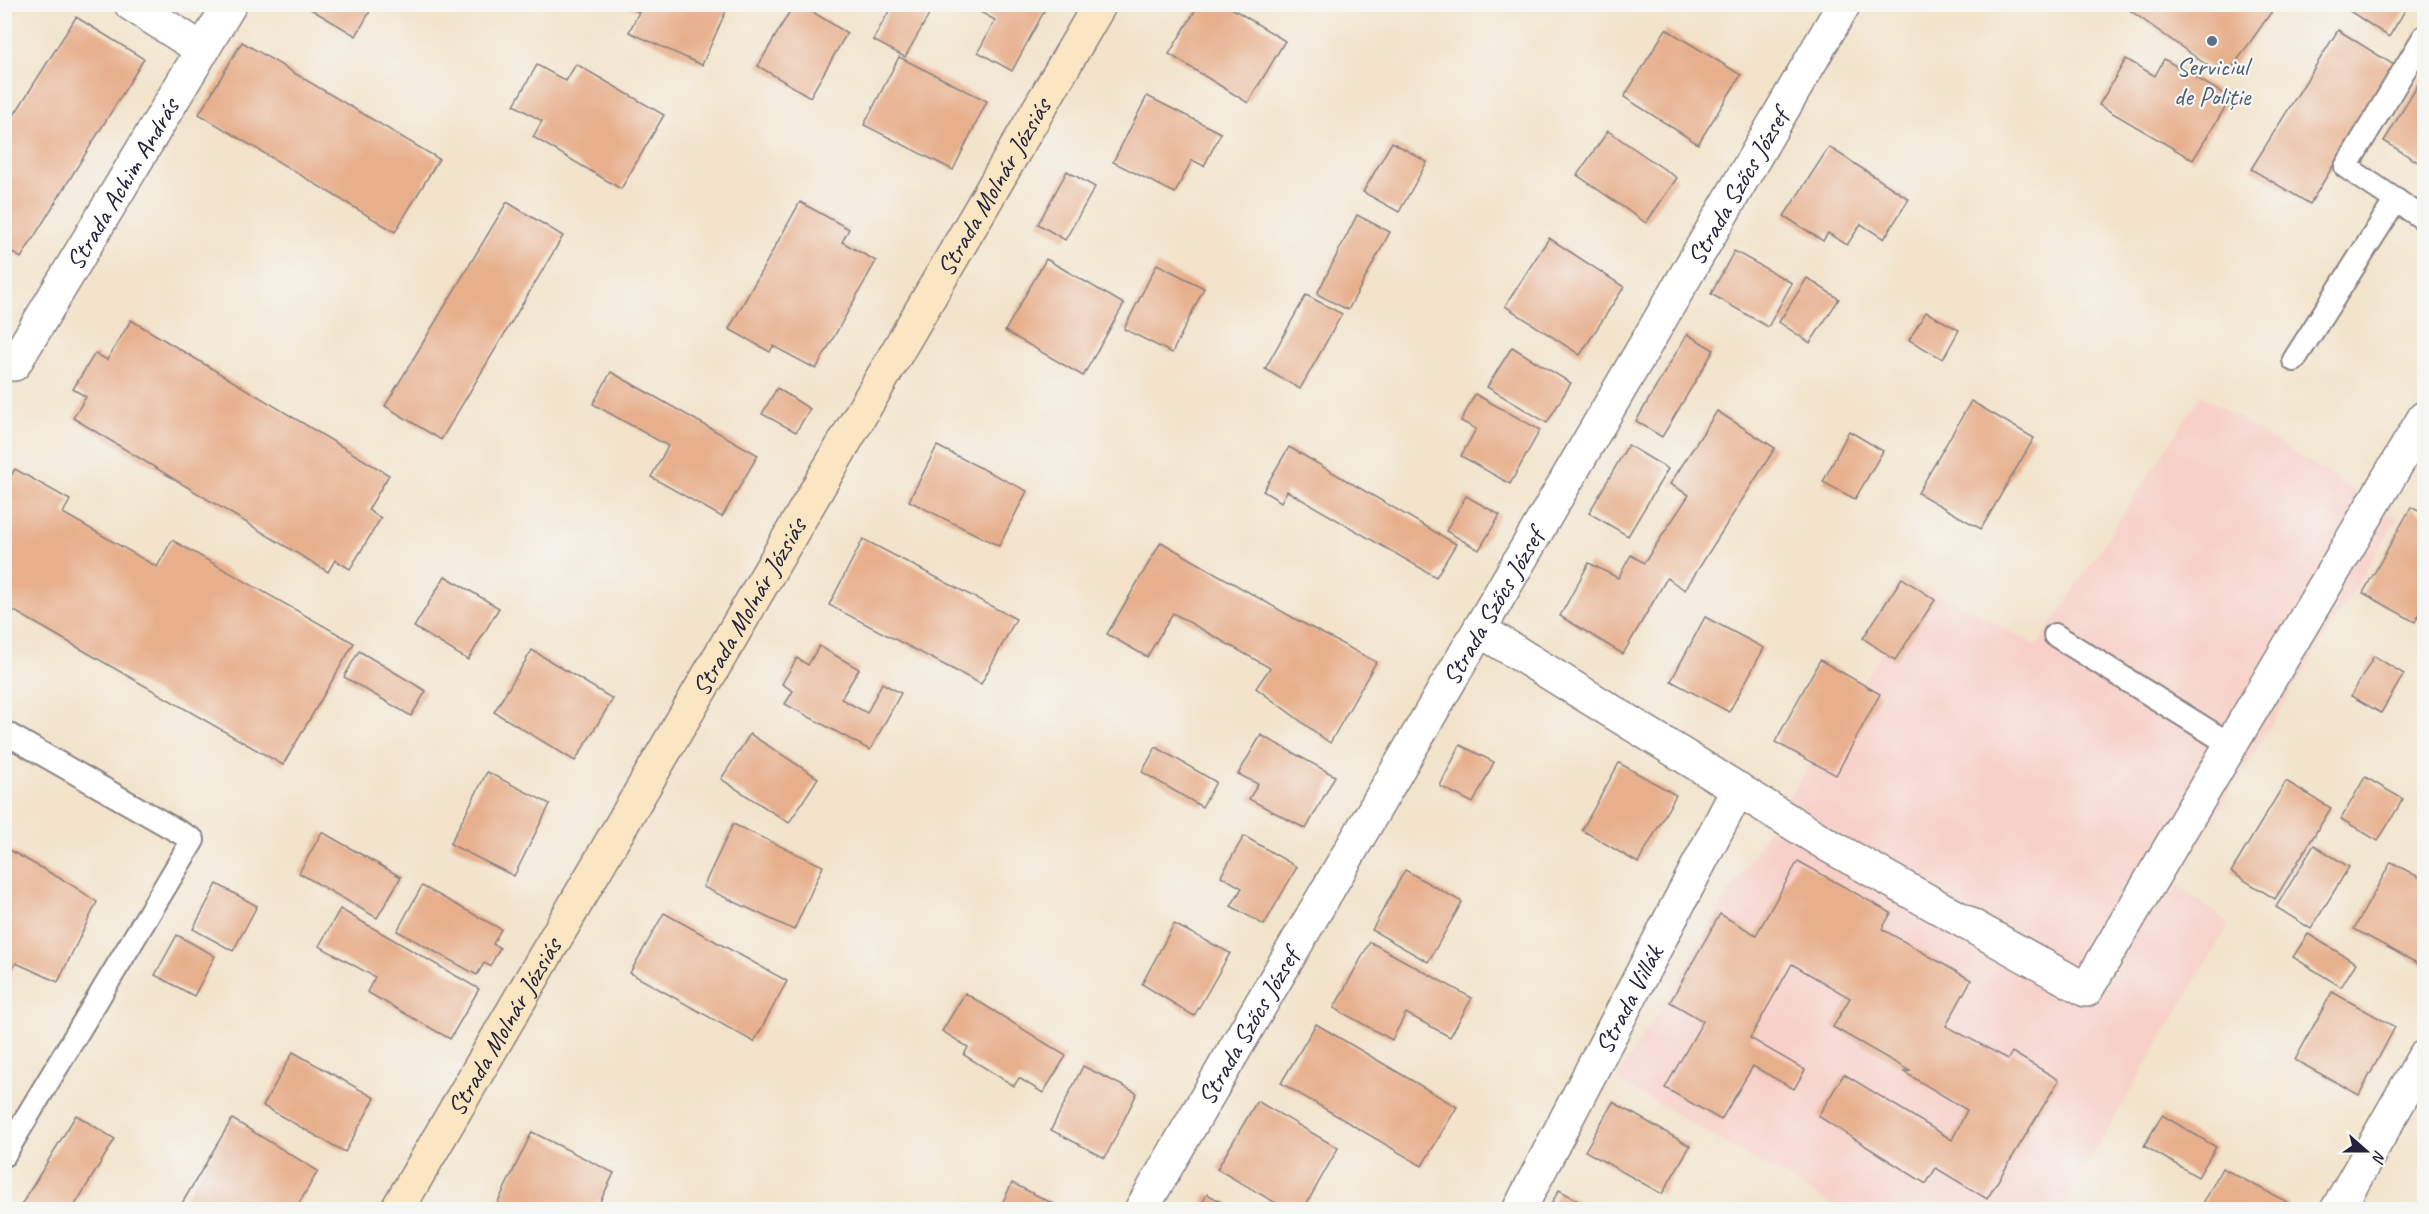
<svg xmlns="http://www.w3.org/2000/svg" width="2429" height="1214" viewBox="0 0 2429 1214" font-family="Caveat,sans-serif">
<rect width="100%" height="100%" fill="#f6f6f2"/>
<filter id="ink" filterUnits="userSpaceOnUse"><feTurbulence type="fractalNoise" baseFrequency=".0167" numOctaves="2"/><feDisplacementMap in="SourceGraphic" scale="12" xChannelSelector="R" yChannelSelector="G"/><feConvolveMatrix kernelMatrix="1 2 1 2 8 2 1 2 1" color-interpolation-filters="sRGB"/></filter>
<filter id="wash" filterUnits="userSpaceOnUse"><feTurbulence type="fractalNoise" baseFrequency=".008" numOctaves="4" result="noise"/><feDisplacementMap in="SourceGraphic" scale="24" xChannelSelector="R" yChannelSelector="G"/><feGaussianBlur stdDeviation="1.35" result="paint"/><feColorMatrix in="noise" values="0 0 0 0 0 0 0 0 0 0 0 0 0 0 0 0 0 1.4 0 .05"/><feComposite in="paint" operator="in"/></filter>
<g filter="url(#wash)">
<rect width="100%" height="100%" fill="#f2e3ca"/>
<polygon fill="#f7d1c9" points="2201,395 2398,518 2175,882 2229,924 2061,1209 1840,1209 1616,1080 1779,812 1925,586 2037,646"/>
<g id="blocks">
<g fill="#e7af8c">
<polygon points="302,4 374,4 356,36"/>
<polygon points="622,4 729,4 702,65 629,32 639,12"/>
<polygon points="794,4 800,4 847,33 810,97 758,66"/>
<polygon points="893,4 910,4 929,15 905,57 873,40"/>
<polygon points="966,4 1048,4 1012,71 978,52 995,20"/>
<polygon points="1199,4 1225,4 1285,41 1248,103 1169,54"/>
<polygon points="2121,4 2277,4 2225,78"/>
<polygon points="2339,4 2409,4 2389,37"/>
<polygon points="76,17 144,59 21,258 4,247 4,131"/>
<polygon points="1666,29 1741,75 1698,144 1624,97"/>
<polygon points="2338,30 2394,65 2310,204 2251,169"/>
<polygon points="242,42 439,159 395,232 199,114"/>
<polygon points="899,57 987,101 953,170 864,125"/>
<polygon points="2126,59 2155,76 2164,59 2231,98 2193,160 2099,105"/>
<polygon points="576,64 664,115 621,189 533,137 542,121 514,105 537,65 566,81"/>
<polygon points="2424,75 2424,166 2384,141"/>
<polygon points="1147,96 1221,133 1204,166 1192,160 1175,193 1113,162"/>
<polygon points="1608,131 1677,178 1646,223 1577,175"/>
<polygon points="1392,142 1427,162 1399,212 1363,192"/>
<polygon points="1829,147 1909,199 1884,239 1861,224 1847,245 1828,233 1823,241 1784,216"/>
<polygon points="1067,171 1095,187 1065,240 1038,224"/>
<polygon points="507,202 563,236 441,440 385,406"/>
<polygon points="800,202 849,229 842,242 876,261 816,369 773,346 770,352 729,329"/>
<polygon points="1357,215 1390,232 1348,310 1317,294"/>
<polygon points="1549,238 1624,287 1580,355 1505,306"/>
<polygon points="1734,251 1792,283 1768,327 1711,294"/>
<polygon points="1046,259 1124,304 1083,376 1005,331"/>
<polygon points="1157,264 1204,288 1172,353 1124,329"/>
<polygon points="1807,278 1839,299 1810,343 1779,322"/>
<polygon points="1306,295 1342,314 1300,389 1265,369"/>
<polygon points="1926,312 1959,330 1943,359 1909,340"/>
<polygon points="131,320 389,475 368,510 381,518 350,569 335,560 328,572 73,418 86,397 73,389 95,353 107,360"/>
<polygon points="1687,334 1714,350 1662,437 1636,421"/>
<polygon points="1512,347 1571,383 1547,423 1487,387"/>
<polygon points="611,372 758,455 722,517 651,477 668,446 593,404"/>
<polygon points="777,388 810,409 796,432 762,414"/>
<polygon points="1475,394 1540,430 1510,484 1461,456 1476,429 1461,421"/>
<polygon points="1971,401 2034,438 1981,529 1918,493"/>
<polygon points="1717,411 1775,448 1685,590 1667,578 1623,654 1560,616 1589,563 1618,578 1631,555 1644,563 1689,495 1670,484"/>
<polygon points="1849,431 1883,451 1855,499 1823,482"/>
<polygon points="1628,445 1668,469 1628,536 1589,513"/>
<polygon points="937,446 1027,491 999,546 909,501"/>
<polygon points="1289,447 1456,544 1436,577 1287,491 1281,502 1263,491"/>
<polygon points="15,469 70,500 63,513 157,567 172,540 354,643 283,765 4,605 4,487"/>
<polygon points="1466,496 1500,515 1479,550 1446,531"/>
<polygon points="2411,507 2424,514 2424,606 2415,622 2363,593"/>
<polygon points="863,539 1016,619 981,684 829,605"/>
<polygon points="1161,542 1297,620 1376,662 1330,743 1256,688 1270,668 1173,613 1147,657 1107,634"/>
<polygon points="445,576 499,608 468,660 414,627"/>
<polygon points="1902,578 1935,600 1895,660 1863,638"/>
<polygon points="1705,617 1764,648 1729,712 1671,681"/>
<polygon points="819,646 859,669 841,699 847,702 867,713 882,683 901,693 870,750 785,704 793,691 782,684 797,658 808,665"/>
<polygon points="532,650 613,699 575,761 494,712"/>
<polygon points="359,651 426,691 411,716 344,677"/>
<polygon points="2374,656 2404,674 2381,713 2351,696"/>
<polygon points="1820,660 1880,694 1836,775 1775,742"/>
<polygon points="750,734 818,778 789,823 721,779"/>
<polygon points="1261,735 1335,776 1306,829 1249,799 1258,784 1238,774"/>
<polygon points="1460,745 1494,762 1473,803 1440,786"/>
<polygon points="1156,747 1216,782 1202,807 1142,772"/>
<polygon points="1619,763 1676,795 1638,863 1582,830"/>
<polygon points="487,772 550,804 514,876 450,844"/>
<polygon points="2365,777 2403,799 2378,841 2341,819"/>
<polygon points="2286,781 2331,808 2275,899 2231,872"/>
<polygon points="733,824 823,866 794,930 703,887"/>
<polygon points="322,832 401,877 377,918 299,873"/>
<polygon points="1244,836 1297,867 1264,925 1231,906 1242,888 1221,876"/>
<polygon points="2314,845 2349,867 2311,929 2276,907"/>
<polygon points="4,847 70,884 97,902 58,982 16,963 4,982"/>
<polygon points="1798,861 1891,913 1882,929 1971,980 1946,1026 2008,1059 2012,1052 2059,1080 1987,1199 1936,1168 1926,1184 1818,1116 1844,1074 1952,1140 1967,1110 1904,1072 1910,1071 1833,1027 1850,998 1792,964 1750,1038 1805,1070 1794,1089 1753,1066 1721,1120 1665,1088 1703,1021 1670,1002 1720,914 1756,935"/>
<polygon points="2391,862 2424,880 2424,967 2354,929"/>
<polygon points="1405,870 1462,902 1428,962 1372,930"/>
<polygon points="217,884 257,906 233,951 193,929"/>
<polygon points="422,886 501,929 493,944 500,948 490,966 484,963 477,975 397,931"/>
<polygon points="340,909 479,989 450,1039 367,992 375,977 319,946"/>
<polygon points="664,913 787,981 754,1042 630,973"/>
<polygon points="1174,924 1230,953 1194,1016 1142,984"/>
<polygon points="2308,934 2356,963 2341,987 2293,957"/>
<polygon points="177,935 215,956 194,996 155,975"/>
<polygon points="1370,942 1472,998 1450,1037 1406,1013 1392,1040 1334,1008"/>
<polygon points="2332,992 2395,1027 2359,1095 2295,1060"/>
<polygon points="965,993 1066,1056 1043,1093 1019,1078 1014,1086 964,1055 968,1047 942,1031"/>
<polygon points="1316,1024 1457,1107 1422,1166 1281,1083"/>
<polygon points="293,1052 375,1098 345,1152 263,1106"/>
<polygon points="1083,1066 1137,1093 1105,1158 1051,1130"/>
<polygon points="1257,1101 1338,1148 1303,1210 1288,1210 1217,1169"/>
<polygon points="1613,1102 1690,1146 1662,1194 1585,1151"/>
<polygon points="76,1115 115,1139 72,1210 18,1210"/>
<polygon points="2162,1115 2216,1147 2198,1177 2144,1146"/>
<polygon points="232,1119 318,1171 295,1210 178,1210"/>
<polygon points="532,1132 614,1173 596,1210 507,1210 497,1204"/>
<polygon points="2222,1168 2289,1203 2285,1210 2200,1210"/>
<polygon points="1012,1183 1066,1210 999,1210"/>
<polygon points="1559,1190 1594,1210 1548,1210"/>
<polygon points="1207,1194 1236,1210 1199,1210"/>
</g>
</g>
</g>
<g filter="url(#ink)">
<use href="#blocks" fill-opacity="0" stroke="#8a8282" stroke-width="1.5"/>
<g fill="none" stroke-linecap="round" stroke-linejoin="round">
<g stroke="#8a8282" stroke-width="26">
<g id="lane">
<polyline points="2424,37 2346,167 2424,219"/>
<polyline points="2294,360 2396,200"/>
<polyline points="2055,635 2231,745"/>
<polyline points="4,732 193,840 4,1155"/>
</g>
</g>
<g stroke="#8a8282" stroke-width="36">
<g id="street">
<polyline points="131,4 203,50"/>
<path id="s1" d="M14,364l216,-360"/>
<polyline points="1480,630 1828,845 2086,990 2424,418"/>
<path id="s2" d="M1141,1210l703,-1206"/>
<path id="s3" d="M1519,1210l219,-421"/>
<polyline points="2337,1210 2424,1057"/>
</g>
</g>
<g stroke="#8a8282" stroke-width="36">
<g id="secondary">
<path id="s4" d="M397,1210l703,-1206"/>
</g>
</g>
<use href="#lane" stroke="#fff" stroke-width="22"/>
<use href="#street" stroke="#fff" stroke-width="33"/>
<use href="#secondary" stroke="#fbe6c4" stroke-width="33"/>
</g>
</g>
<circle fill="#5c6f8a" stroke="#f6f6f2" stroke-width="2" cx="2212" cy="41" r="6"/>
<g text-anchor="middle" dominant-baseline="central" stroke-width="4.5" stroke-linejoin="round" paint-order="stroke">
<g font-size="26" fill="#4e5e75" stroke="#f6f6f2">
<text x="2212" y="66">Serviciul<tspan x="2212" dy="30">de Poliție</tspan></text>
</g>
<g font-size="26" fill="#22223b" stroke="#f6f6f2">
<text stroke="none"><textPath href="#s1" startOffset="210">Strada Achim András</textPath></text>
<text stroke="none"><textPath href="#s4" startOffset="1184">Strada Molnár Józsiás</textPath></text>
<text stroke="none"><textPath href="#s2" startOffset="1184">Strada Szőcs József</textPath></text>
<text stroke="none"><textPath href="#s4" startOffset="698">Strada Molnár Józsiás</textPath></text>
<text stroke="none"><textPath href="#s2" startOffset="698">Strada Szőcs József</textPath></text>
<text stroke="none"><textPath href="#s3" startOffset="237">Strada Villák</textPath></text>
<text stroke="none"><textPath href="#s4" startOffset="212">Strada Molnár Józsiás</textPath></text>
<text stroke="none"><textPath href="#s2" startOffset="212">Strada Szőcs József</textPath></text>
</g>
</g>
<rect width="2429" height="1214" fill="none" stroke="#f6f6f2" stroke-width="24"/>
<g transform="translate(2366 1151) rotate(111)" stroke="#f6f6f2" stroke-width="4.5" paint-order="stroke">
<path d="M0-4.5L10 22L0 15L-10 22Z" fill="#22223b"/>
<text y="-9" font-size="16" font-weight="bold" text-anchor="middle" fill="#22223b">N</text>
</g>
</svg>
